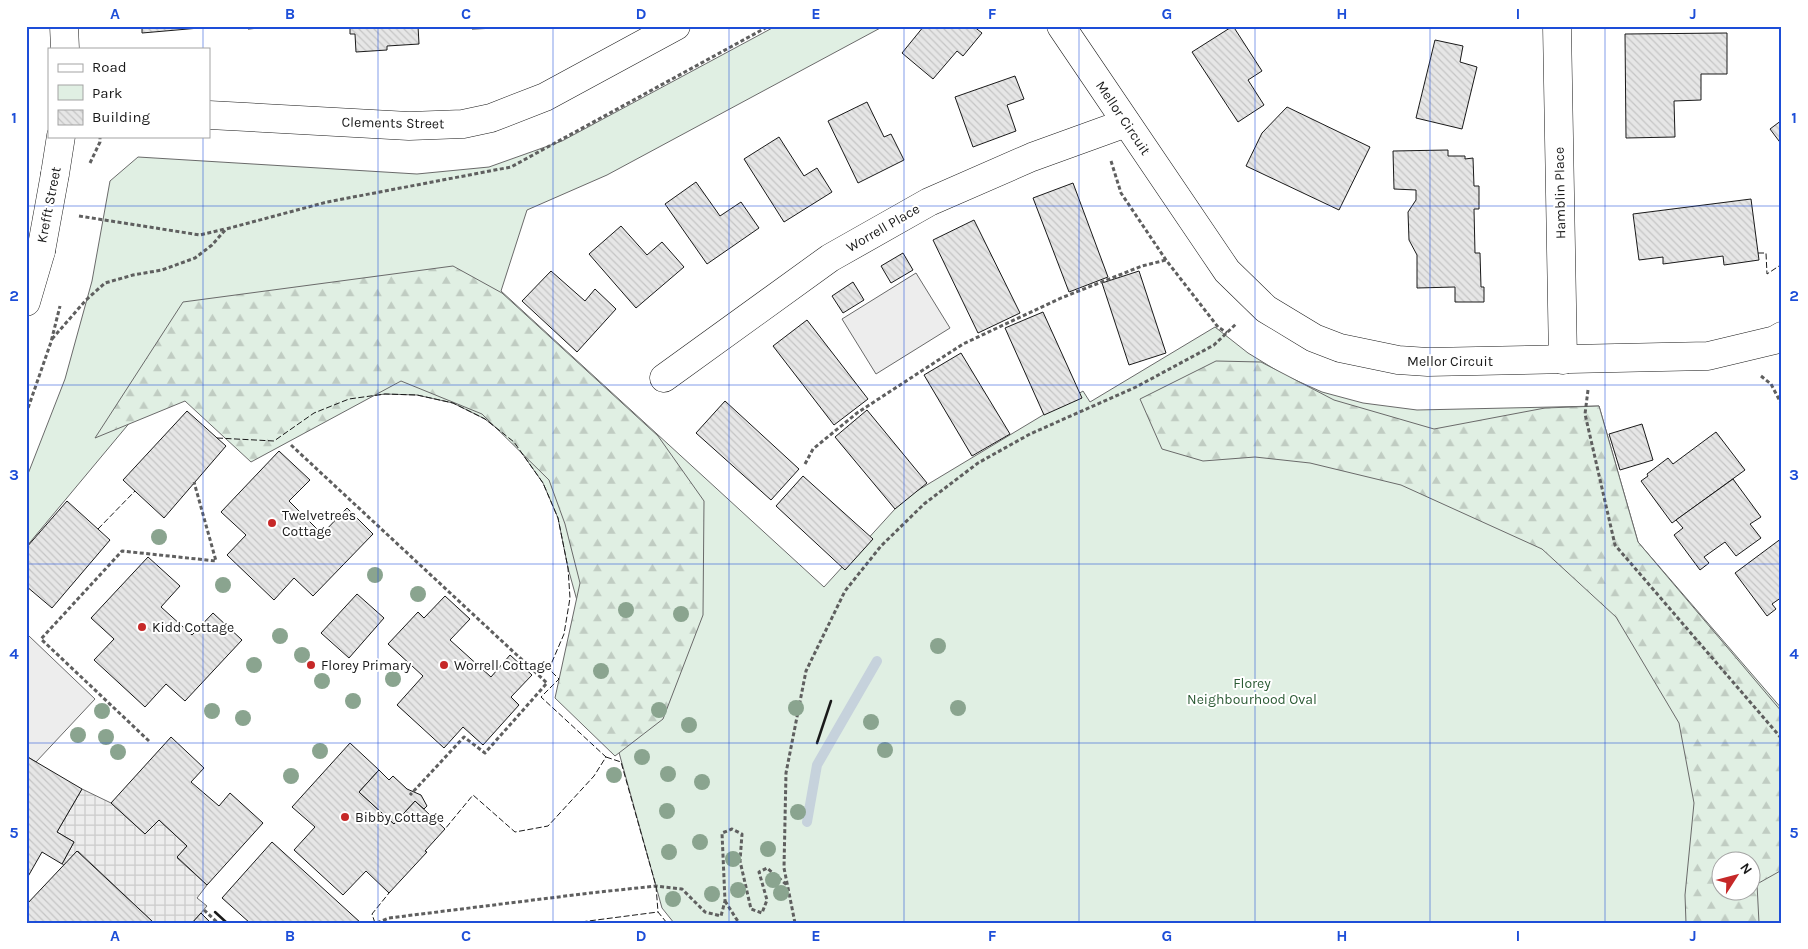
<svg xmlns="http://www.w3.org/2000/svg" width="1808" height="949" viewBox="0 0 1808 949" font-family="Karla,sans-serif">
<defs>
<pattern id="forest-firs" width="22" height="20" patternUnits="userSpaceOnUse" patternTransform="scale(1.25)"><rect width="22" height="20" fill="#e0efe3"/><path d="M5 1l3.5 6h-7zM16 11l3.5 6h-7z" fill="#c0ccc2"/></pattern>
<pattern id="plaza-grid" width="8" height="8" patternUnits="userSpaceOnUse" patternTransform="scale(1.25)"><rect width="8" height="8" fill="#ededed"/><path d="M0 4h8M4 0v8" fill="none" stroke="#cbcbcb"/></pattern>
<pattern id="building-back-hatch" width="6" height="6" patternUnits="userSpaceOnUse" patternTransform="scale(1.25)"><rect width="6" height="6" fill="#e6e6e6"/><path d="M-1 5l2 2M0 0l6 6M5-1l2 2" fill="none" stroke="#c5c5c5"/></pattern>
</defs>
<rect width="100%" height="100%" fill="#fff"/>
<path fill="#e0efe3" stroke="#6a6a6a" fill-rule="evenodd" d="M776,26h108l-277,149 -80,35 -26,81 323,296 81,-89 178,-107 7,11 125,-75 33,26 36,22 38,17 41,11 54,7 182,-4 39,136 144,167v214h-1108l-12,-15 -94,-340 -10,-50 -15,-35 -29,-41 -29,-23 -32,-16 -36,-8 -32,-1 -36,5 -157,-51 -166,199v-68l39,-100 27,-98 18,-100 28,-24 279,17 72,-7 73,-26zM1720,862h30v30h-30z"/>
<g fill="url(#forest-firs)" stroke="#6a6a6a" fill-rule="evenodd">
<polygon points="453,266 502,293 658,436 704,501 703,615 663,719 615,756 555,698 580,583 565,524 549,480 482,414 401,381 251,462 185,401 95,438 183,302"/>
<path d="M1216,361l45,1 73,38 100,29 111,-21 54,-2 39,136 144,170v158l-25,14 2,39h-73l-1,-28 9,-92 -15,-80 -63,-106 -74,-68 -141,-64 -91,-22 -55,-6 -52,4 -41,-12 -22,-50zM1720,862h30v30h-30z"/>
</g>
<g fill="#ededed" stroke="#6a6a6a">
<polygon points="916,273 950,328 876,374 842,319"/>
<polygon points="29,636 95,699 36,762 26,756 26,639"/>
</g>
<polygon fill="url(#plaza-grid)" stroke="#6a6a6a" points="82,789 111,803 145,834 159,820 187,846 177,858 207,885 197,898 207,906 192,923 154,923 78,851 64,865 62,864 74,842 57,832"/>
<g fill="none" stroke-linecap="round" stroke-linejoin="round">
<polyline stroke="#c6d2dc" stroke-width="10" points="807,822 817,765 877,661"/>
</g>
<g fill="url(#building-back-hatch)" stroke="#1a1a1a">
<polygon points="142,26 211,26 211,27 142,33"/>
<polygon points="247,26 284,26 248,29"/>
<polygon points="350,26 418,26 419,44 387,46 387,50 356,52 355,34 350,34"/>
<polygon points="472,26 499,26 499,28 472,29"/>
<polygon points="924,26 973,26 982,33 963,56 957,51 933,79 902,53"/>
<polygon points="1233,26 1262,71 1248,80 1264,105 1238,122 1192,52"/>
<polygon points="1727,33 1727,74 1701,74 1701,100 1674,101 1675,137 1626,138 1625,34"/>
<polygon points="1435,40 1463,46 1460,62 1477,67 1462,129 1416,118"/>
<polygon points="1015,76 1024,99 1007,105 1016,131 973,147 955,97"/>
<polygon points="867,102 884,137 891,134 904,160 858,183 828,121"/>
<polygon points="1287,107 1370,147 1339,210 1246,166 1262,133"/>
<polygon points="1782,120 1782,145 1770,129"/>
<polygon points="779,137 804,176 817,168 832,192 784,222 744,159"/>
<polygon points="1448,150 1448,156 1465,156 1465,159 1473,158 1474,186 1479,186 1479,209 1474,209 1475,253 1480,253 1481,287 1484,287 1484,302 1455,302 1455,287 1417,288 1417,255 1409,240 1408,212 1416,200 1416,190 1394,189 1393,151"/>
<polygon points="696,182 720,216 741,202 759,228 707,264 665,204"/>
<polygon points="1073,183 1108,277 1069,292 1033,198"/>
<polygon points="1751,199 1759,260 1724,265 1723,256 1663,264 1663,257 1639,260 1633,214"/>
<polygon points="974,220 1020,313 978,333 933,240"/>
<polygon points="621,226 647,255 662,242 684,267 636,308 589,254"/>
<polygon points="903,253 913,270 891,283 881,266"/>
<polygon points="551,271 585,301 595,289 616,309 577,352 522,301"/>
<polygon points="1139,271 1166,353 1129,365 1102,283"/>
<polygon points="853,282 864,300 843,313 832,296"/>
<polygon points="1043,312 1082,398 1044,415 1005,328"/>
<polygon points="807,320 868,399 834,425 773,346"/>
<polygon points="961,353 1010,434 972,456 924,375"/>
<polygon points="725,401 799,469 771,500 696,433"/>
<polygon points="867,410 927,483 895,509 835,437"/>
<polygon points="187,411 226,446 164,518 123,480"/>
<polygon points="1642,424 1653,460 1620,470 1609,434"/>
<polygon points="1716,432 1745,470 1672,523 1641,481 1648,476 1647,474 1668,458 1673,464"/>
<polygon points="279,451 310,480 289,501 322,534 347,508 373,534 313,596 294,578 274,600 227,555 246,535 221,512"/>
<polygon points="803,476 873,539 845,570 776,506"/>
<polygon points="1733,479 1761,517 1750,524 1761,538 1736,556 1725,542 1704,557 1709,563 1700,570 1674,535 1683,528 1676,520"/>
<polygon points="67,501 110,540 52,608 26,586 26,548"/>
<polygon points="1782,538 1782,597 1772,604 1776,609 1767,616 1735,573"/>
<polygon points="148,557 180,586 161,607 192,635 213,613 242,640 185,701 166,684 145,707 94,660 114,639 91,618"/>
<polygon points="357,594 384,618 349,658 321,633"/>
<polygon points="445,596 470,619 450,640 491,677 510,655 532,675 511,697 519,705 483,745 463,727 444,748 397,705 423,676 388,644 418,612 424,618"/>
<polygon points="171,737 204,768 191,782 219,806 230,793 263,823 207,885 177,857 187,846 159,820 145,834 111,803"/>
<polygon points="350,743 379,770 359,792 394,824 415,801 445,829 425,851 427,852 389,893 366,871 343,895 294,850 315,827 292,807"/>
<polygon points="26,756 82,789 57,832 74,842 62,864 42,852 26,880"/>
<polygon points="379,770 389,780 393,776 407,789 421,795 427,806 424,809 415,801 394,824 359,792"/>
<polygon points="272,842 361,923 250,923 222,898"/>
<polygon points="77,851 154,923 26,923 26,905"/>
<polygon points="201,913 211,923 192,923"/>
</g>
<g fill="none" stroke-linecap="round" stroke-linejoin="round">
<g stroke="#1a1a1a" stroke-width="29">
<g id="minor">
<polyline points="64,26 65,49"/>
<polyline points="1061,26 1227,271 1266,309 1314,338 1340,348 1398,360 1428,362 1708,356 1775,340 1782,336"/>
<polyline points="1557,26 1563,360"/>
<polyline points="209,115 409,126 463,124 491,118 545,97 676,26"/>
<polyline points="55,174 61,136"/>
<polyline points="26,302 41,251"/>
<polyline points="664,378 830,258 929,202 1032,157 1126,123"/>
</g>
</g>
<g stroke="#5f5f5f" stroke-width="3" stroke-dasharray="4 2.5" stroke-linecap="butt">
<polyline points="1111,161 1121,193 1166,260 1218,327 1227,333"/>
<polyline points="90,163 100,142 100,136"/>
<polyline points="79,216 200,235 225,229"/>
<polyline points="52,339 86,300 105,283 133,275 162,270 195,258 212,245 226,229 327,202 511,167 769,26"/>
<polyline points="1761,376 1771,384 1782,405"/>
<polyline points="1588,390 1585,414 1615,545 1782,739"/>
<polyline points="26,414 51,342 60,306"/>
<polyline points="291,445 547,683 485,753 464,737 410,795"/>
<polyline points="805,464 813,449 857,413 963,344 1061,298 1142,266 1166,260"/>
<polyline points="149,741 41,639 122,551 216,561 194,482"/>
<polyline points="725,901 739,923"/>
<polyline points="204,910 218,923"/>
<polyline points="377,923 389,918 590,893 656,886 682,889 705,912 721,916 725,901 722,833 732,829 742,834 740,861 751,909 762,913 767,900 759,872 767,868 787,885"/>
<polyline points="795,923 784,868 786,773 806,671 845,591 881,546 924,504 978,463 1030,434 1136,387 1214,345 1236,324"/>
</g>
<use href="#minor" stroke="#fff" stroke-width="28"/>
<g stroke="#1a1a1a" stroke-width="29" stroke-linecap="butt">
<polyline id="minor-bridge" points="41,251 55,174"/>
</g>
<use href="#minor-bridge" stroke="#fff" stroke-width="28"/>
<g stroke="#1a1a1a" stroke-width="1" stroke-dasharray="6 2.5" stroke-linecap="butt">
<polyline points="1758,253 1766,253 1767,274 1782,264"/>
<polyline points="217,438 274,441 314,413 349,399 385,394 417,395 453,403 485,419 514,442 543,483 558,518 568,568 570,598 564,634 549,669 559,679 541,697 606,757 594,776 548,826 515,832 473,795 445,829"/>
<polyline points="98,529 135,491"/>
<polyline points="606,757 621,762 656,886 658,912"/>
<polyline points="375,923 372,914 389,893"/>
<polyline points="573,923 658,912 667,923"/>
</g>
<g stroke="#1a1a1a" stroke-width="2.5">
<polyline points="817,743 831,701"/>
<polyline points="215,912 227,923"/>
</g>
</g>
<g fill="#8aa48f">
<circle cx="159" cy="537" r="8"/>
<circle cx="375" cy="575" r="8"/>
<circle cx="223" cy="585" r="8"/>
<circle cx="418" cy="594" r="8"/>
<circle cx="626" cy="610" r="8"/>
<circle cx="681" cy="614" r="8"/>
<circle cx="280" cy="636" r="8"/>
<circle cx="938" cy="646" r="8"/>
<circle cx="302" cy="655" r="8"/>
<circle cx="254" cy="665" r="8"/>
<circle cx="601" cy="671" r="8"/>
<circle cx="393" cy="679" r="8"/>
<circle cx="322" cy="681" r="8"/>
<circle cx="353" cy="701" r="8"/>
<circle cx="796" cy="708" r="8"/>
<circle cx="958" cy="708" r="8"/>
<circle cx="659" cy="710" r="8"/>
<circle cx="102" cy="711" r="8"/>
<circle cx="212" cy="711" r="8"/>
<circle cx="243" cy="718" r="8"/>
<circle cx="871" cy="722" r="8"/>
<circle cx="689" cy="725" r="8"/>
<circle cx="78" cy="735" r="8"/>
<circle cx="106" cy="737" r="8"/>
<circle cx="885" cy="750" r="8"/>
<circle cx="320" cy="751" r="8"/>
<circle cx="118" cy="752" r="8"/>
<circle cx="642" cy="757" r="8"/>
<circle cx="668" cy="774" r="8"/>
<circle cx="614" cy="775" r="8"/>
<circle cx="291" cy="776" r="8"/>
<circle cx="702" cy="782" r="8"/>
<circle cx="667" cy="811" r="8"/>
<circle cx="798" cy="812" r="8"/>
<circle cx="700" cy="842" r="8"/>
<circle cx="768" cy="849" r="8"/>
<circle cx="669" cy="852" r="8"/>
<circle cx="733" cy="859" r="8"/>
<circle cx="773" cy="880" r="8"/>
<circle cx="738" cy="890" r="8"/>
<circle cx="781" cy="893" r="8"/>
<circle cx="712" cy="894" r="8"/>
<circle cx="673" cy="899" r="8"/>
</g>
<path fill="none" stroke="#1d4ed8" stroke-width="1" stroke-opacity="0.55" d="M203,26v23M378,26v897M553,26v897M729,26v897M904,26v897M1079,26v897M1255,26v897M1430,26v897M1605,26v897M203,136v787M26,206h1756M26,385h1756M26,564h1756M26,743h1756"/>
<g fill="#c62828" stroke="#fff" stroke-width="2">
<circle cx="272" cy="523" r="5"/>
<circle cx="142" cy="627" r="5"/>
<circle cx="311" cy="665" r="5"/>
<circle cx="444" cy="665" r="5"/>
<circle cx="345" cy="817" r="5"/>
</g>
<g text-anchor="middle" dominant-baseline="central" stroke-width="4" stroke-linejoin="round" paint-order="stroke">
<g font-size="14" fill="#1a1a1a" stroke="#fff">
<text transform="translate(1123 118) rotate(56)">Mellor Circuit</text>
<text transform="translate(393 123) rotate(1)">Clements Street</text>
<text transform="translate(1560 193) rotate(-91)">Hamblin Place</text>
<text transform="translate(49 205) rotate(-79)">Krefft Street</text>
<text transform="translate(883 228) rotate(-30)">Worrell Place</text>
<text x="1450" y="361">Mellor Circuit</text>
</g>
<g font-size="14" fill="#1a1a1a" stroke="#fff" text-anchor="start">
<text x="282" y="515">Twelvetrees<tspan x="282" dy="16">Cottage</tspan></text>
<text x="152" y="627">Kidd Cottage</text>
<text x="321" y="665">Florey Primary</text>
<text x="454" y="665">Worrell Cottage</text>
<text x="355" y="817">Bibby Cottage</text>
</g>
<g font-size="14" fill="#2b5a34" stroke="#fff">
<text x="1252" y="683">Florey<tspan x="1252" dy="16">Neighbourhood Oval</tspan></text>
</g>
</g>
<rect width="1808" height="949" fill="none" stroke="#ffffff" stroke-width="55"/>
<rect x="48" y="48" width="162" height="90" fill="#ffffff" stroke="#a3a3a3"/>
<rect x="58" y="64" width="25" height="8" fill="#ffffff" stroke="#a3a3a3"/>
<text x="92" y="72" font-size="15" fill="#1a1a1a">Road</text>
<rect x="58" y="85" width="25" height="15" fill="#e0efe3" stroke="#a3a3a3"/>
<text x="92" y="98" font-size="15" fill="#1a1a1a">Park</text>
<rect x="58" y="110" width="25" height="15" fill="url(#building-back-hatch)" stroke="#a3a3a3"/>
<text x="92" y="122" font-size="15" fill="#1a1a1a">Building</text>
<g transform="translate(1736 876) rotate(54)"><circle r="24" fill="#ffffff" stroke="#a3a3a3"/>
<path d="M0-4L9 19L0 12L-9 19Z" fill="#c62828"/>
<text y="-8" font-size="14" font-weight="bold" text-anchor="middle" fill="#1a1a1a">N</text>
</g>
<rect x="28" y="28" width="1752" height="894" fill="none" stroke="#1d4ed8" stroke-width="2"/>
<g font-size="16" text-anchor="middle" font-weight="bold" fill="#1d4ed8">
<text x="115" y="19">A</text>
<text x="290" y="19">B</text>
<text x="466" y="19">C</text>
<text x="641" y="19">D</text>
<text x="816" y="19">E</text>
<text x="992" y="19">F</text>
<text x="1167" y="19">G</text>
<text x="1342" y="19">H</text>
<text x="1518" y="19">I</text>
<text x="1693" y="19">J</text>
<text x="14" y="123">1</text>
<text x="1794" y="123">1</text>
<text x="14" y="301">2</text>
<text x="1794" y="301">2</text>
<text x="14" y="480">3</text>
<text x="1794" y="480">3</text>
<text x="14" y="659">4</text>
<text x="1794" y="659">4</text>
<text x="14" y="838">5</text>
<text x="1794" y="838">5</text>
<text x="115" y="941">A</text>
<text x="290" y="941">B</text>
<text x="466" y="941">C</text>
<text x="641" y="941">D</text>
<text x="816" y="941">E</text>
<text x="992" y="941">F</text>
<text x="1167" y="941">G</text>
<text x="1342" y="941">H</text>
<text x="1518" y="941">I</text>
<text x="1693" y="941">J</text>
</g>
</svg>
